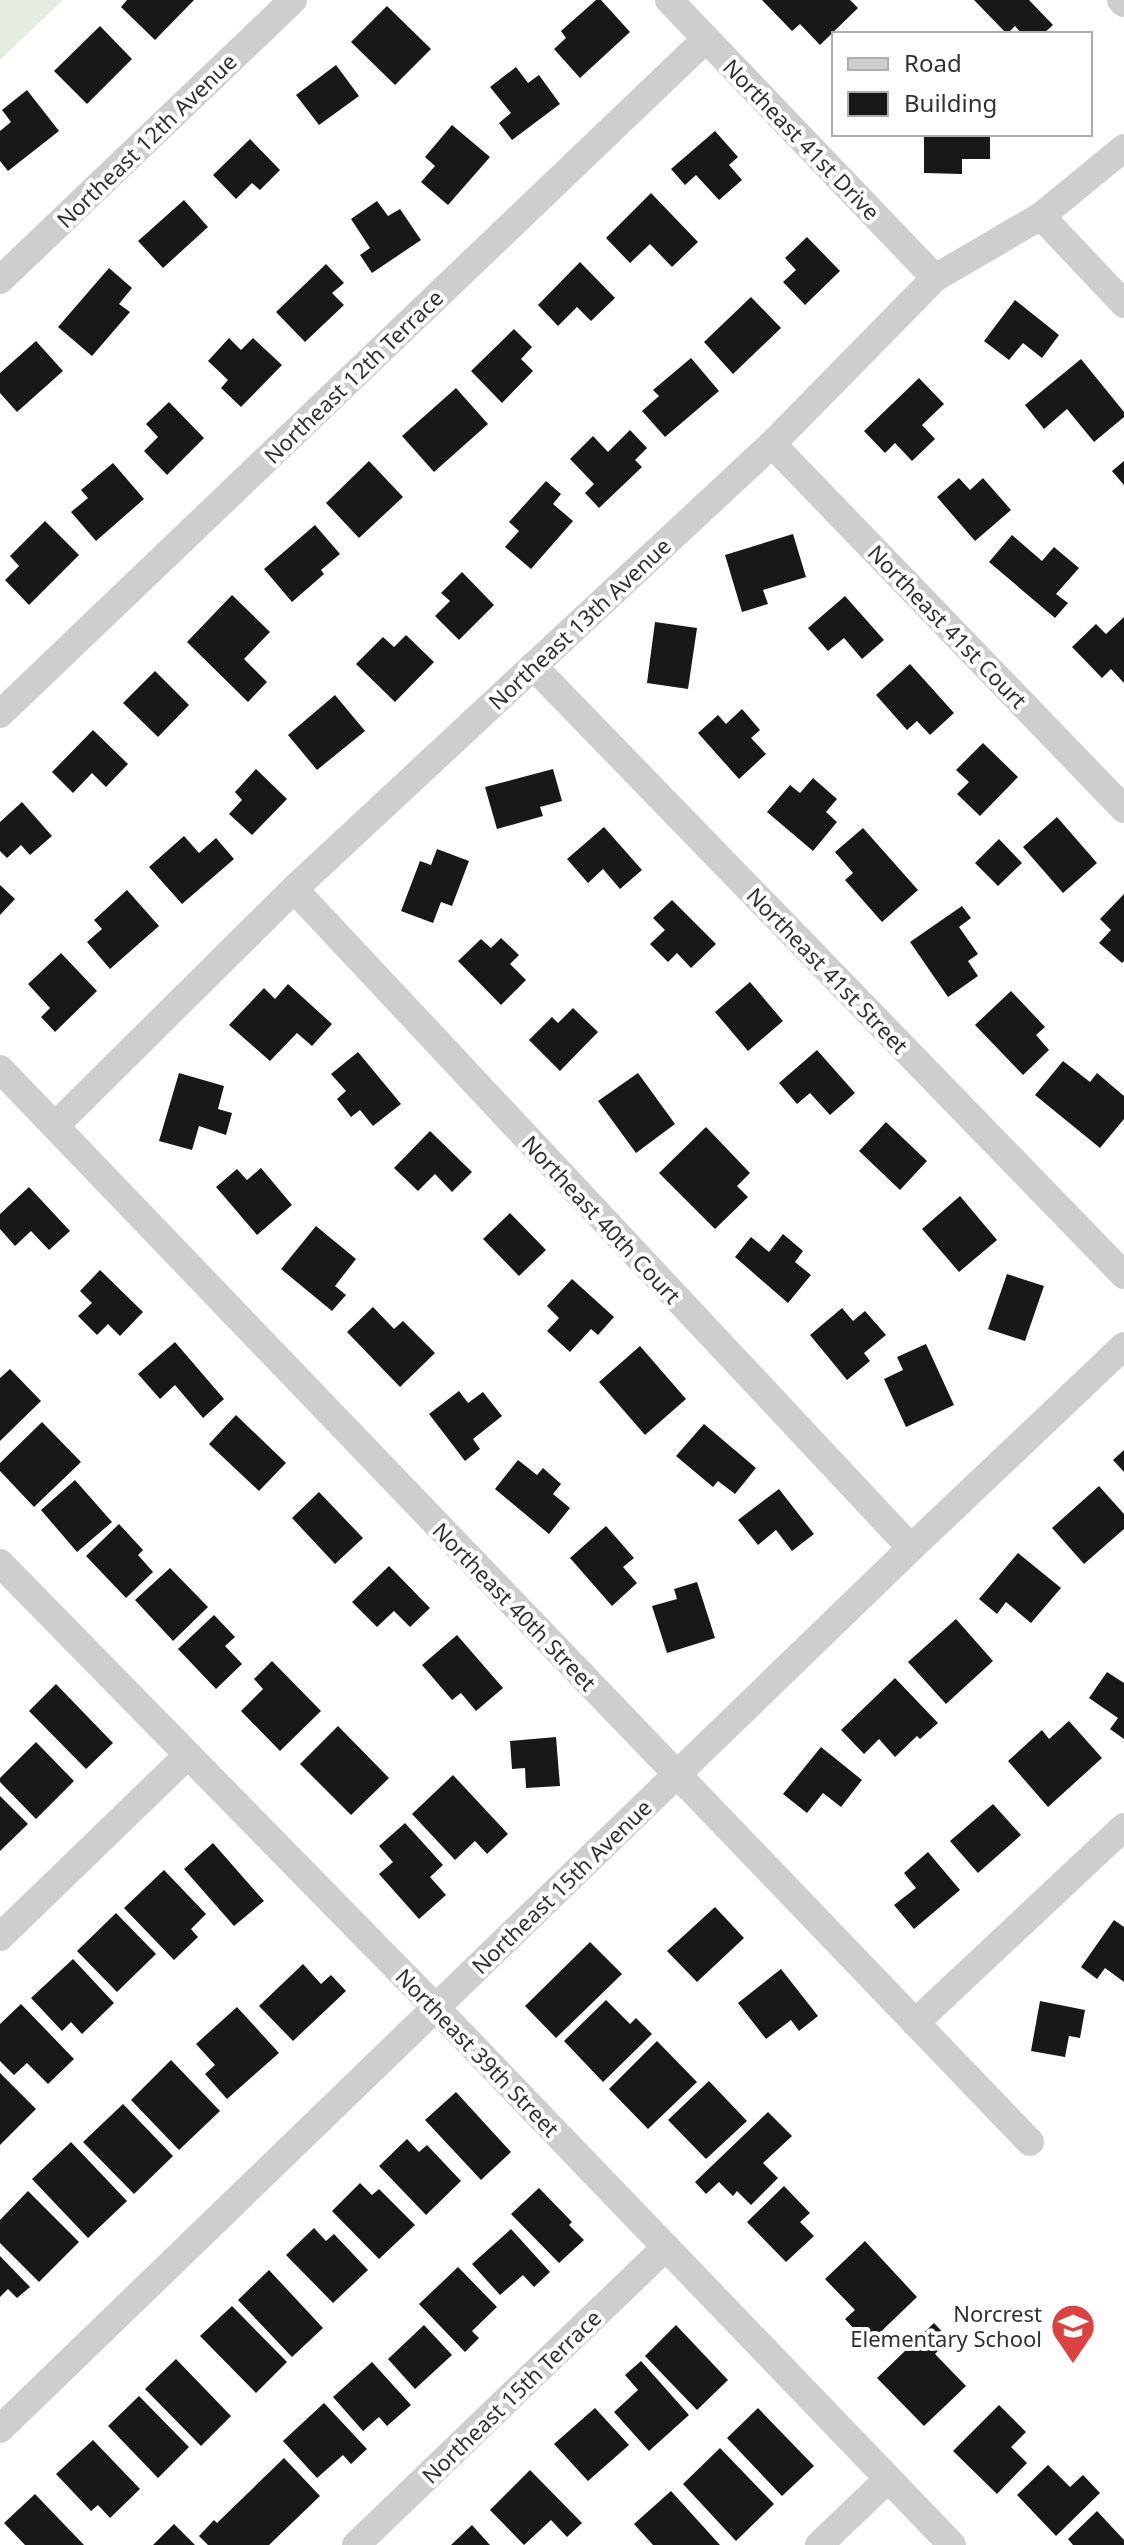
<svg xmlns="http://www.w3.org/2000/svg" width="1124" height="2545" viewBox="0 0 1124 2545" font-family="'Noto Sans',sans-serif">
<rect width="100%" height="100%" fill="#fff"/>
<polygon fill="#e6ede0" points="0,0 63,0 0,60"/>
<g fill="#181818">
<polygon points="127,0 194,0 155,40 121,7"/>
<polygon points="596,0 601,0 630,32 580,78 554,49 566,38 561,31"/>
<polygon points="762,0 850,0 858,8 820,45 800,24 792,31"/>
<polygon points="974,0 1029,0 1053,25 1043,34 1022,34 1015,26 1007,34"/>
<polygon points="387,6 431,49 395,85 351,42"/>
<polygon points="100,26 132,59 87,104 54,71"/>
<polygon points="336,65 359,96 319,125 296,95"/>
<polygon points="516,67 528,83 539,75 560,104 512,140 499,123 511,113 490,87"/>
<polygon points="27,90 59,131 8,171 0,161 0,131 11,122 2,110"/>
<polygon points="452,125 490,157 448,205 421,182 435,166 425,157"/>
<polygon points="715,131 738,157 729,165 742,180 719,200 696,175 685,185 671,169"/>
<polygon points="924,134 990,134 990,159 962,159 962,174 924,173"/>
<polygon points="250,139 280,170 260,190 252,183 236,199 213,175"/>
<polygon points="651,193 698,242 672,267 650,244 630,263 606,238"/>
<polygon points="184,200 208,227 163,268 138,241"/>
<polygon points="377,201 388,216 400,209 421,240 372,273 360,255 370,248 351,219"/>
<polygon points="807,237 840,271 805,305 783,282 796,270 785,258"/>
<polygon points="580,262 615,298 591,321 577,307 558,326 538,305"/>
<polygon points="326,264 344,283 332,293 344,305 305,342 276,312"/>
<polygon points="109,268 132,288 119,304 130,312 92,356 58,327"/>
<polygon points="751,297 781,328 733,374 704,342"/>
<polygon points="1015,300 1059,335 1042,358 1023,343 1009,360 984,341"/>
<polygon points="514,329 532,347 521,359 533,371 502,403 471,371"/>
<polygon points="229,338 241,350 253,338 282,365 241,407 221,388 228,380 208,361"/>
<polygon points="36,341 63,371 17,412 0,393 0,373"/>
<polygon points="691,358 719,391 665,437 642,411 659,396 653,390"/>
<polygon points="1081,359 1124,412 1124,417 1094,442 1067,409 1044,429 1025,405"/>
<polygon points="919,378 944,404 922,425 935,439 912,461 895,443 885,453 864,431"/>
<polygon points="456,388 488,424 434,472 402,436"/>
<polygon points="169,402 204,438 167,475 144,451 158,437 146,424"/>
<polygon points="630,430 647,448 635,460 642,467 599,508 585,493 594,484 570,459 593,436 608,452"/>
<polygon points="369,461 403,497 359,538 326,503"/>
<polygon points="1124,461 1124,485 1112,471"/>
<polygon points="113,463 144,499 96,541 71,512 88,498 81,490"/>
<polygon points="959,478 970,490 983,478 1011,510 975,541 937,497"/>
<polygon points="546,481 561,494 553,504 573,521 531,569 505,547 519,531 509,522"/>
<polygon points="45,521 79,555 29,605 5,580 19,566 10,556"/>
<polygon points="315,525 340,554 321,570 324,574 292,602 264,569"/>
<polygon points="793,534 806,577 763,590 768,604 742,612 725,555"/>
<polygon points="1012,535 1042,561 1054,547 1079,568 1056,594 1068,603 1055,618 989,562"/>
<polygon points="462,572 494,605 459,640 435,616 450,601 441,593"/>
<polygon points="232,595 270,632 244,659 267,682 248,702 187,642"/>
<polygon points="845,596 884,640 862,659 844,638 828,651 808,628"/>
<polygon points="1124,617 1124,683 1111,669 1102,678 1072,647 1096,624 1106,634"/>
<polygon points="655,622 697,628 688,689 647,683"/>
<polygon points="406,635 434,662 395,702 356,664 383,637 394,647"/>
<polygon points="910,664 954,713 930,735 917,721 907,730 876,695"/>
<polygon points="155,671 189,705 158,737 123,703"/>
<polygon points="335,695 365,731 317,770 288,735"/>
<polygon points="742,709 760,730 751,738 766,754 739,779 698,733 718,715 726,724"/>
<polygon points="93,730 128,764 106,787 92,773 73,793 52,772"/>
<polygon points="983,743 1018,777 980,816 957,794 969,782 956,770"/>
<polygon points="256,769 287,799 252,835 229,814 242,800 235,792"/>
<polygon points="553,769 562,801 540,807 543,816 497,829 485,787"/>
<polygon points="813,778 837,799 826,812 837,822 813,851 767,812 790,785 800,793"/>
<polygon points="22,802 52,836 30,855 21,845 7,858 0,851 0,822"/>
<polygon points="1057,817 1097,863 1063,893 1023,847"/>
<polygon points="604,827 642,870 620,889 603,869 588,883 567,859"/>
<polygon points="863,828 918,890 882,922 845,880 853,873 835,852"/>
<polygon points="184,836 199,853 216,838 234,859 182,904 149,867"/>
<polygon points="999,839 1022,863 998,886 975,863"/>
<polygon points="437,849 469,861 452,906 441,902 433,923 401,911 420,861 431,865"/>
<polygon points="0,885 15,899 0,915"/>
<polygon points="127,890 159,926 110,969 87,942 102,929 94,920"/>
<polygon points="1124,894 1124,961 1122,963 1099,943 1111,930 1100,919"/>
<polygon points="672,900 716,944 691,968 677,953 668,962 650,944 665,930 653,918"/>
<polygon points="962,906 971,918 959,927 978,954 968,961 978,976 948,997 910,942"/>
<polygon points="501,938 519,955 510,964 526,980 501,1005 458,961 481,939 491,948"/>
<polygon points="61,953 97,991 55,1032 41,1017 50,1008 28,984"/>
<polygon points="750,982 783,1021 748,1051 715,1012"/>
<polygon points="288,984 332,1024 312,1046 297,1033 270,1061 229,1025 264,988 275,999"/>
<polygon points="1011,991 1045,1027 1036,1035 1049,1050 1023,1075 975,1025"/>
<polygon points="573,1008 598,1032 560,1071 529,1040 552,1017 558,1023"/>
<polygon points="817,1050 855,1093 830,1115 810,1093 797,1104 779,1083"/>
<polygon points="358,1052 401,1104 373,1126 360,1110 351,1117 337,1099 346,1091 331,1074"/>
<polygon points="1063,1061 1090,1082 1097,1073 1124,1096 1124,1119 1100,1148 1035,1095"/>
<polygon points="179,1073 224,1086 218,1109 232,1113 226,1135 199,1126 192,1150 159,1141"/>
<polygon points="638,1073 675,1124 636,1153 598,1101"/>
<polygon points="886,1122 927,1161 900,1190 859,1151"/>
<polygon points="706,1127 750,1173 737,1186 748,1197 715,1229 659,1173"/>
<polygon points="430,1131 472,1172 452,1192 435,1174 418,1191 394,1168"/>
<polygon points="261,1168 292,1205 257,1235 216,1187 237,1169 247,1180"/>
<polygon points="29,1187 70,1231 49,1250 31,1231 15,1246 0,1229 0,1214"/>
<polygon points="960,1196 997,1240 959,1272 922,1229"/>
<polygon points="510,1213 546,1250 519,1276 483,1239"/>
<polygon points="316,1226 356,1259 335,1286 346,1295 332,1311 281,1269"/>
<polygon points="783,1234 803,1251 795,1262 811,1275 788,1303 735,1257 751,1237 769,1252"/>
<polygon points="100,1270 143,1312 120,1336 108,1324 97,1335 78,1316 92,1303 80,1291"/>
<polygon points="1007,1274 1044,1286 1025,1341 988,1329"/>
<polygon points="572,1279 614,1317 598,1335 591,1329 570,1352 547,1331 559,1318 547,1306"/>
<polygon points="373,1307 394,1329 403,1321 435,1353 400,1387 347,1332"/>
<polygon points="842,1308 853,1321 865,1311 886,1335 864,1353 870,1361 847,1380 810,1335"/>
<polygon points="175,1342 224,1399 203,1418 175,1385 160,1399 138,1374"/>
<polygon points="926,1344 954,1405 906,1427 884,1379 903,1370 897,1357"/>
<polygon points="640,1346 686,1399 645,1435 599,1382"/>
<polygon points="10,1369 41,1401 0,1441 0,1378"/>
<polygon points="459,1391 468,1403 483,1392 502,1416 473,1439 480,1449 465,1461 429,1414"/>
<polygon points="236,1415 286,1463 259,1491 209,1444"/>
<polygon points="42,1422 81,1462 34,1507 0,1471 0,1463"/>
<polygon points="704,1424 756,1468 735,1494 718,1481 713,1487 676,1456"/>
<polygon points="1124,1450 1124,1472 1113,1460"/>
<polygon points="518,1460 537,1475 543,1468 561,1484 553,1494 570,1508 549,1534 495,1489"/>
<polygon points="75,1480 112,1522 77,1552 41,1510"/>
<polygon points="1099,1486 1124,1514 1124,1529 1084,1564 1052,1528"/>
<polygon points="779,1489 814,1534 792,1551 776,1530 758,1545 738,1520"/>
<polygon points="319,1492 363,1538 335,1564 292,1518"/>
<polygon points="119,1524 143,1550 138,1555 153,1572 126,1598 86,1556"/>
<polygon points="606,1526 634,1558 623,1567 637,1583 612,1606 570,1558"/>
<polygon points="1018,1553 1061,1588 1031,1623 1006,1602 997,1614 979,1599"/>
<polygon points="389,1566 430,1608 410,1627 394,1611 377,1627 352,1602"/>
<polygon points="170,1568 208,1607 173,1641 135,1600"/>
<polygon points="697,1582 715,1638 667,1653 652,1606 677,1599 674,1589"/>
<polygon points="214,1615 235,1637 225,1646 242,1664 216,1689 178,1649"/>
<polygon points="956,1619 993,1661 946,1704 908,1662"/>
<polygon points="457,1635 503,1688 476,1711 461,1693 452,1700 422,1665"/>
<polygon points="272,1661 321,1711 280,1751 241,1711 263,1689 254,1679"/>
<polygon points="1107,1672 1124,1683 1124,1739 1110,1729 1118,1718 1089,1698"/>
<polygon points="895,1678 938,1723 920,1739 917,1736 895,1757 879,1739 864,1754 841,1730"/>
<polygon points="56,1684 113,1743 86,1769 29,1711"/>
<polygon points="1069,1721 1102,1758 1048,1807 1008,1761 1042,1730 1049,1739"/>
<polygon points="338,1726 389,1778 351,1815 300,1764"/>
<polygon points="556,1737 560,1786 526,1788 525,1768 512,1769 510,1741"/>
<polygon points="36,1742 74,1781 36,1819 0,1782 0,1778"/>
<polygon points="821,1747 862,1780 841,1807 823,1793 807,1813 783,1794"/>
<polygon points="453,1775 508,1834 487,1854 475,1841 455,1860 412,1814"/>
<polygon points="0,1796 28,1824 0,1851"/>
<polygon points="993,1804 1021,1835 978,1873 950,1841"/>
<polygon points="405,1823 443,1865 430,1877 446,1895 419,1919 379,1874 393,1862 379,1846"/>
<polygon points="213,1843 264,1901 234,1926 184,1869"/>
<polygon points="928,1852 960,1890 914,1929 894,1905 916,1888 904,1873"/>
<polygon points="164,1870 206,1914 191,1929 198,1937 174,1960 124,1908"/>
<polygon points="715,1907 744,1938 697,1982 667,1951"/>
<polygon points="116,1913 156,1954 117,1992 77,1951"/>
<polygon points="1114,1920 1124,1927 1124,1982 1105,1968 1097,1979 1081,1967"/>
<polygon points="590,1942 622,1974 556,2038 525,2006"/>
<polygon points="73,1959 114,2003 82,2034 71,2022 62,2031 31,1998"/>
<polygon points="303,1964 321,1984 331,1975 346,1991 293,2041 259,2006"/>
<polygon points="781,1969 818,2016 799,2031 791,2020 766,2039 738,2003"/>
<polygon points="606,2000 630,2024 636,2018 652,2034 603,2082 564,2041"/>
<polygon points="1040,2001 1085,2010 1080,2038 1069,2036 1065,2057 1031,2051"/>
<polygon points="21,2004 74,2059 48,2084 27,2063 14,2075 0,2061 0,2024"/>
<polygon points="237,2007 279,2053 227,2099 205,2074 215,2065 196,2044"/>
<polygon points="657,2041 697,2082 648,2129 609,2089"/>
<polygon points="171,2060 220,2111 179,2150 131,2100"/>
<polygon points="0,2073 36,2109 0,2145"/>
<polygon points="709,2081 747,2121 706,2159 668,2120"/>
<polygon points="456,2092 511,2152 481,2180 425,2120"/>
<polygon points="123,2104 173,2156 134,2194 83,2142"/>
<polygon points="768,2112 792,2136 763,2163 778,2178 751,2205 737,2191 733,2196 719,2182 706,2194 695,2182"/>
<polygon points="407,2139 419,2152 427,2145 461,2181 426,2215 379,2166"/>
<polygon points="71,2142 127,2201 88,2238 32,2179"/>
<polygon points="360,2183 372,2195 379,2189 415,2225 379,2259 332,2211"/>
<polygon points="784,2186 810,2213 800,2222 814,2236 786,2262 747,2222"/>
<polygon points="539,2188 572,2222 569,2225 584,2240 559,2263 511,2214"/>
<polygon points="28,2191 79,2242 39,2282 0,2243 0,2220"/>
<polygon points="314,2228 326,2241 334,2234 368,2270 333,2303 286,2255"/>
<polygon points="511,2229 550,2272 534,2287 523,2275 500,2295 472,2264"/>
<polygon points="865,2241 917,2297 868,2344 845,2319 855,2310 825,2279"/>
<polygon points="0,2256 30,2287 17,2298 8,2289 0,2297"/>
<polygon points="458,2267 497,2307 472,2331 479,2338 465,2352 419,2304"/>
<polygon points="269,2270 323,2328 292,2357 238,2300"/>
<polygon points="232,2306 287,2362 256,2393 200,2336"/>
<polygon points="934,2323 949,2339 935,2354 966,2386 924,2426 877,2378"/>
<polygon points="424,2325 452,2355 415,2389 388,2359"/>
<polygon points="676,2325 728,2380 697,2410 645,2356"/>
<polygon points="176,2359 231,2416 201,2446 145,2389"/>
<polygon points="641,2361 689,2415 649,2451 614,2412 638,2390 625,2375"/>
<polygon points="372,2362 411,2405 387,2426 379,2417 363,2431 333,2397"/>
<polygon points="139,2396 189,2447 158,2478 108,2426"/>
<polygon points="324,2403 367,2449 351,2464 343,2455 317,2478 283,2441"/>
<polygon points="999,2405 1026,2432 1011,2447 1027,2463 997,2494 953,2451"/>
<polygon points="595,2408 629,2445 588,2481 554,2444"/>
<polygon points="758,2408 814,2466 782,2496 727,2438"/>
<polygon points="93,2440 140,2489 110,2518 98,2505 91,2511 56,2474"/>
<polygon points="720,2448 774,2504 736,2541 683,2484"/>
<polygon points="284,2458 320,2496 269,2545 208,2545 199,2536 214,2520 217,2523"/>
<polygon points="1048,2465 1070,2487 1083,2475 1100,2493 1056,2536 1017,2495"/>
<polygon points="530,2470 582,2523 567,2537 551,2520 524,2545 490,2510"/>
<polygon points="671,2491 720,2545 653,2545 634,2524"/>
<polygon points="35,2494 84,2545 25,2545 4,2523"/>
<polygon points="1097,2511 1124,2540 1124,2545 1073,2545 1068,2539"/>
<polygon points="174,2524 195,2545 153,2545"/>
<polygon points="472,2525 490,2545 451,2545"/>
</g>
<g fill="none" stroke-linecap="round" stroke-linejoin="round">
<g stroke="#cecece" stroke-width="28">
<polyline points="669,0 935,278"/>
<polyline points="1121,0 1124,3"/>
<polyline points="1041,216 1124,304"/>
<polyline points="0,280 293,0"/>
<polyline points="772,444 1124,809"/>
<polyline points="533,666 1124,1275"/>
<polyline points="0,714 706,39"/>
<polyline points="294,889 911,1548"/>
<polyline points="0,1069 1030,2142"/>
<polyline points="55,1126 294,889 772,444 935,278 1041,216 1124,148"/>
<polyline points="0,1563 436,2008 952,2545"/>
<polyline points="0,1937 188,1755"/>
<polyline points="915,2023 1124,1827"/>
<polyline points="0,2429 911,1548 1124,1346"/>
<polyline points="356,2545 666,2247"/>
<polyline points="819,2545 888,2479"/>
</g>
</g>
<defs>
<g id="school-pin" transform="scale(2.3)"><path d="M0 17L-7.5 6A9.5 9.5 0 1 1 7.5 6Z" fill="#da4341" stroke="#fff"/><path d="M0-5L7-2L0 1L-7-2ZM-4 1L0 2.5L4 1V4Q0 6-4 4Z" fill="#fff"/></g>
</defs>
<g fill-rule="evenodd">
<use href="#school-pin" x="1073" y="2326"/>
</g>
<g text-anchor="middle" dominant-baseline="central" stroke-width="8" stroke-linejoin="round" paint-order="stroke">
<g font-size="22" fill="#313131" stroke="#fff">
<text transform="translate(802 139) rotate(46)">Northeast 41st Drive</text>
<text transform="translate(146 140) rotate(-44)">Northeast 12th Avenue</text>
<text transform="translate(353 376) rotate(-44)">Northeast 12th Terrace</text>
<text transform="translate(579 623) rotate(-43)">Northeast 13th Avenue</text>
<text transform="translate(948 626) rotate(46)">Northeast 41st Court</text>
<text transform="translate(828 970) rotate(46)">Northeast 41st Street</text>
<text transform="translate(602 1219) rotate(47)">Northeast 40th Court</text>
<text transform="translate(515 1606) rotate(46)">Northeast 40th Street</text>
<text transform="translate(561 1886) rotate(-44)">Northeast 15th Avenue</text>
<text transform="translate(478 2052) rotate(46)">Northeast 39th Street</text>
<text transform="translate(511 2396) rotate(-44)">Northeast 15th Terrace</text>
</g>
<g font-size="22" fill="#313131" stroke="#fff" text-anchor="end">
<text x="1042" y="2313">Norcrest<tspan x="1042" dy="25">Elementary School</tspan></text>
</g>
</g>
<rect x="832" y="32" width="260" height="104" fill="#ffffff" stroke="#adadad" stroke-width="2"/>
<rect x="848" y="58" width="40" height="12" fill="#cecece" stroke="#adadad" stroke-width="2"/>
<text x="904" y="72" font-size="24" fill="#313131">Road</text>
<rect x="848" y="92" width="40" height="24" fill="#181818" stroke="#adadad" stroke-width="2"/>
<text x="904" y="112" font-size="24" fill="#313131">Building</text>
</svg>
